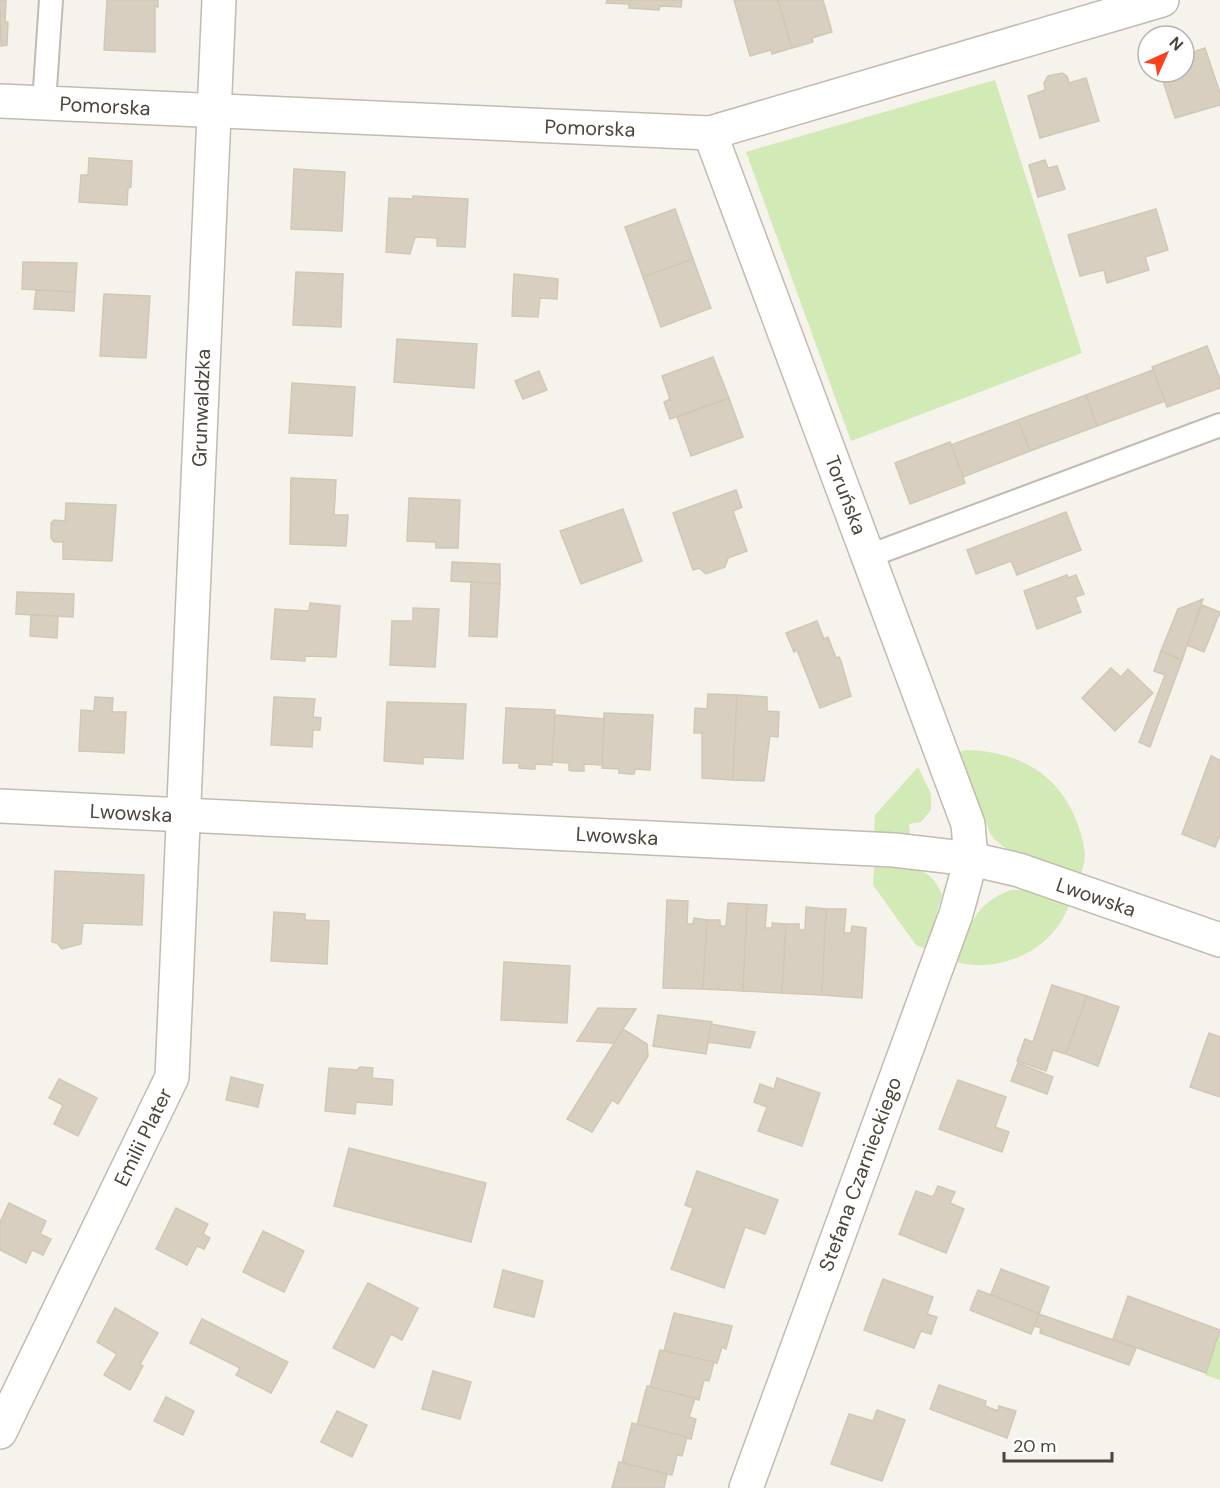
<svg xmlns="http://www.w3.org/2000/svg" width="1220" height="1488" viewBox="0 0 1220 1488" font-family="'DM Sans',sans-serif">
<rect width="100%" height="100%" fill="#f6f3ec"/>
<g fill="#d2eab5">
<polygon points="995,80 1082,353 851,441 746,152"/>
<path d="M966,750c53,1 96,25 113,78 5,16 9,29 2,45 -28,-9 -72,-14 -90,-38l-34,-82z"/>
<polygon points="918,767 931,794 931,810 921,822 909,824 910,834 874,835 875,815"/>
<path d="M874,867c30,2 55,-6 68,28l-16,54 -10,-4 -43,-60z"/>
<path d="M1011,890h14l44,15c-16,45 -68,69 -113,57 14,-35 17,-58 55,-72z"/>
<polygon points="1220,1333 1220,1380 1205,1375"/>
</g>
<g fill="#d8cfc1" stroke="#d3c7b4" stroke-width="1.5">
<polygon points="0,0 6,0 5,22 8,22 7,45 1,46"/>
<polygon points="107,0 158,0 158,7 155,6 155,52 104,50"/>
<polygon points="607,0 682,0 681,7 660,6 659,10 629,8 629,4 606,3"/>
<polygon points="734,0 778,0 792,48 772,54 771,50 750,56"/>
<polygon points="778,0 823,0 832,32 812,38 813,42 792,48"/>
<polygon points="1205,48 1220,93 1220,105 1175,118 1160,72 1184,72 1184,55"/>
<polygon points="1062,73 1067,76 1069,83 1086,78 1099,121 1040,138 1028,96 1045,90 1044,83 1048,76"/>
<polygon points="89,158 132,161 131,187 128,188 127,205 79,202 81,175 88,175"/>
<polygon points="1045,160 1048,168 1057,166 1065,189 1038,197 1029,165"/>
<polygon points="294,169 345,172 342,231 291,229"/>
<polygon points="413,196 468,199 465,247 437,246 437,238 415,237 410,254 386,252 389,198 413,199"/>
<polygon points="675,209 693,259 643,277 625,227"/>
<polygon points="1156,209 1168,250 1145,257 1149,270 1107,283 1104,270 1080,276 1068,235"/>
<polygon points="693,259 711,308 661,327 643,277"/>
<polygon points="23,262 77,263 75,292 22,289"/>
<polygon points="296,272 343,274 341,327 293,325"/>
<polygon points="514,274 558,279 557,299 540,298 538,317 512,316"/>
<polygon points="36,290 75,292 74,311 34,309"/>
<polygon points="104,294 150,296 146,358 100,356"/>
<polygon points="397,339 477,344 474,388 394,382"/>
<polygon points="1207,346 1220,379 1220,388 1167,407 1152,367"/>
<polygon points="713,357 729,398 670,419 664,402 670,399 662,376"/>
<polygon points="1153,370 1165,401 1097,426 1086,395"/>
<polygon points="539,371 547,390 523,399 515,381"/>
<polygon points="292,383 355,387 352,436 289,433"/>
<polygon points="1086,395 1097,426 1030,451 1018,420"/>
<polygon points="729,398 743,437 691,456 677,417"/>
<polygon points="1018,420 1030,451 963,477 951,445"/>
<polygon points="950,442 965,483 910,504 895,463"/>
<polygon points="291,478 336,480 334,515 348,515 346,546 290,544"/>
<polygon points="736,490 742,507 733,511 747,551 728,558 725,567 706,574 699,568 693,570 673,513"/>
<polygon points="409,498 460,500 458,548 436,548 436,542 407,541"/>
<polygon points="66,503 116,505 112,561 63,559 63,542 54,542 51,538 51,523 54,520 65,521"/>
<polygon points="623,509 642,561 581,584 560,531"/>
<polygon points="1066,512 1081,550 1017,575 1011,561 976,574 967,550"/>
<polygon points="452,562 500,564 500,584 451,581"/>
<polygon points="1067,575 1068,578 1076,575 1084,594 1075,597 1081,612 1037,629 1024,591"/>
<polygon points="471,582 500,584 497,637 469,636"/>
<polygon points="17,592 74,594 73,617 16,614"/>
<polygon points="1203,599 1182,660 1161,651 1178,609"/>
<polygon points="310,603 340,606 336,657 305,656 305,661 271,659 275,609 309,611"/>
<polygon points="1202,605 1220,612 1204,652 1187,645"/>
<polygon points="413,608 439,609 435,667 390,665 392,621 413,621"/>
<polygon points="31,615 58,616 57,638 30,636"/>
<polygon points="817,621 824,639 828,637 836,658 839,657 841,661 851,696 820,708 797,650 794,652 786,633"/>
<polygon points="1161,651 1182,660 1150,747 1139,742 1165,675 1154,671"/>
<polygon points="1111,668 1121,677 1128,669 1153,693 1115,731 1082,698"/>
<polygon points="708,694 737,695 733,780 702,778 702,733 694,733 695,708 707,709"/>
<polygon points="737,695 767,697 767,711 779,712 778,737 770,736 764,781 733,780"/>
<polygon points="95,697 113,698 112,712 126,712 124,753 79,751 81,710 94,711"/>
<polygon points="274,697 315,699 313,717 321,718 320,730 313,730 312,747 271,745"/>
<polygon points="387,702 466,704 463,759 423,757 423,764 384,761"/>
<polygon points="506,708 555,710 552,765 535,764 535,769 531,769 519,768 519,763 503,763"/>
<polygon points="604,713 653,715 650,770 635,769 634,774 631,774 619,773 619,769 602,768"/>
<polygon points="555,715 604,719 602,765 584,764 584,771 572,771 569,770 569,763 552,762"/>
<polygon points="1211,756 1220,760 1220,835 1215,847 1182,834"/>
<polygon points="55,871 144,875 142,925 83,923 81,944 62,949 57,943 52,942"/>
<polygon points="667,900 688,901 687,924 693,924 694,918 707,920 703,989 663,988"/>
<polygon points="728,903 747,904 743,991 703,989 707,920 720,920 720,926 726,926"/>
<polygon points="747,904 767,905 765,928 772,928 772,923 786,924 782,993 743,991"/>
<polygon points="806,907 826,909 822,995 782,993 786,924 799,924 799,930 805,930"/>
<polygon points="826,909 846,909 844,933 851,933 852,926 866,928 862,998 822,995"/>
<polygon points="274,912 305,914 305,920 329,921 327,964 271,961"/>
<polygon points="504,962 570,966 567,1023 501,1020"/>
<polygon points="1052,985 1087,996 1066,1054 1053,1050 1046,1071 1017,1061 1025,1039 1033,1042"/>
<polygon points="1087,996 1119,1007 1098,1066 1066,1054"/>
<polygon points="598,1008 636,1009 614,1043 577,1041"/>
<polygon points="658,1015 712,1022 706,1054 653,1046"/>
<polygon points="711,1024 755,1032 750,1048 708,1042"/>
<polygon points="623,1029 647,1044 648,1056 618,1104 612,1100 592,1132 567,1119"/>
<polygon points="1209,1033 1220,1037 1220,1097 1190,1087"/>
<polygon points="1018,1063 1053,1077 1047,1094 1011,1081"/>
<polygon points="360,1067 373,1068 372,1078 393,1080 392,1105 356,1102 355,1114 325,1111 329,1068 357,1070"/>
<polygon points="231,1077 263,1085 258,1107 226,1100"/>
<polygon points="777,1078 820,1093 802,1146 758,1131 767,1107 754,1102 760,1084 774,1089"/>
<polygon points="59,1079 97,1098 78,1136 54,1124 63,1105 49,1098"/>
<polygon points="958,1080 1006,1097 995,1127 1009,1132 1002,1152 939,1129"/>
<polygon points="349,1148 486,1183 471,1242 334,1206"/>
<polygon points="697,1171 778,1200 765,1234 745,1227 724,1288 671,1269 693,1208 685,1205"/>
<polygon points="938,1186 955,1192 950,1203 964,1209 946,1253 899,1234 916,1191 933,1197"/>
<polygon points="9,1203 46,1221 40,1234 51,1239 43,1255 32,1250 26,1263 0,1250 0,1222"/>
<polygon points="176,1208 208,1224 203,1234 210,1238 204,1249 197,1246 187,1265 156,1249"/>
<polygon points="263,1231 304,1251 284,1292 243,1272"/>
<polygon points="1001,1269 1049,1287 1039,1314 991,1294"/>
<polygon points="503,1270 543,1281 534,1317 494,1307"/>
<polygon points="883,1279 933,1297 927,1314 937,1317 931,1334 921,1331 914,1348 864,1330"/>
<polygon points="368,1283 418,1308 402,1340 391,1334 374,1368 333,1348"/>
<polygon points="978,1290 1039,1314 1031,1334 970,1310"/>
<polygon points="1128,1296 1220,1330 1206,1373 1113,1339"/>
<polygon points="115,1308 158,1333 140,1364 143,1366 130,1390 104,1375 117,1354 97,1342"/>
<polygon points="674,1313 732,1326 726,1349 722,1347 717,1363 664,1351"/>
<polygon points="1039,1314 1136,1348 1129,1365 1040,1333 1041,1328 1034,1326"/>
<polygon points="202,1319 288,1362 271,1393 236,1375 240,1368 190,1343"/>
<polygon points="660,1350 714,1362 709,1381 704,1380 699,1400 650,1387"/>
<polygon points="433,1371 471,1382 460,1419 422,1409"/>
<polygon points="939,1385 986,1401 985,1406 998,1411 999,1406 1016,1411 1007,1438 930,1409"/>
<polygon points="647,1386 695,1398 689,1417 696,1419 691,1439 637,1425"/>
<polygon points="166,1397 194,1411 183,1435 154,1421"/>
<polygon points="877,1410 905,1420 882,1481 831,1464 849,1414 873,1421"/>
<polygon points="337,1411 367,1425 352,1457 321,1442"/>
<polygon points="632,1423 687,1437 682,1456 677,1455 672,1475 622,1463"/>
<polygon points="619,1462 667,1474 664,1488 612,1488"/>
</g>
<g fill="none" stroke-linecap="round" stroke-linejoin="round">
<g stroke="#c2bbae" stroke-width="26">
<g id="lane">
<polyline points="44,103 51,0"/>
<polyline points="869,556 1220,425"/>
</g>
</g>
<g stroke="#c2bbae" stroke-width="36">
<g id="street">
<polyline points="0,101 710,133 1162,0"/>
<polyline points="710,133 968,824 971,859 956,914 746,1488"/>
<polyline points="0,806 894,850 971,859 1019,870 1220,940"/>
<polyline points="0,1432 172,1077 219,0"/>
</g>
</g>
<use href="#lane" stroke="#fff" stroke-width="22"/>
<use href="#street" stroke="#fff" stroke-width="33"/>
</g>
<g text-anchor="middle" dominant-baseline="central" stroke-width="4.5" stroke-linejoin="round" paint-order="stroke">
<g font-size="20" fill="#4b4439" stroke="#fff">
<text transform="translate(105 106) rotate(3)">Pomorska</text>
<text transform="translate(590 128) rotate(2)">Pomorska</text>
<text transform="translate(201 408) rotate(-88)">Grunwaldzka</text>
<text transform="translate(846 495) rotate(69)">Toruńska</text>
<text transform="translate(131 813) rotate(3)">Lwowska</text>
<text transform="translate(617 836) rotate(3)">Lwowska</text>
<text transform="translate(1096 897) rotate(19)">Lwowska</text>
<text transform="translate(143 1137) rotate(-64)">Emilii Plater</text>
<text transform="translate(860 1174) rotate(-70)">Stefana Czarnieckiego</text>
</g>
</g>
<g transform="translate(1166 54) rotate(45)"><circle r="28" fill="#ffffff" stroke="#b7b4b0" stroke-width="1.5"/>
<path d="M0-4.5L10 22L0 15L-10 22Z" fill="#fc3f1d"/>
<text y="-9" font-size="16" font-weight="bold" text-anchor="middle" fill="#4b4439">N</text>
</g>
<path d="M1004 1452v9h108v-9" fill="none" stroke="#4b4439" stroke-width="3"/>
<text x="1013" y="1452" font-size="18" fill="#4b4439" stroke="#ffffff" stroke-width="4.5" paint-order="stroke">20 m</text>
</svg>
